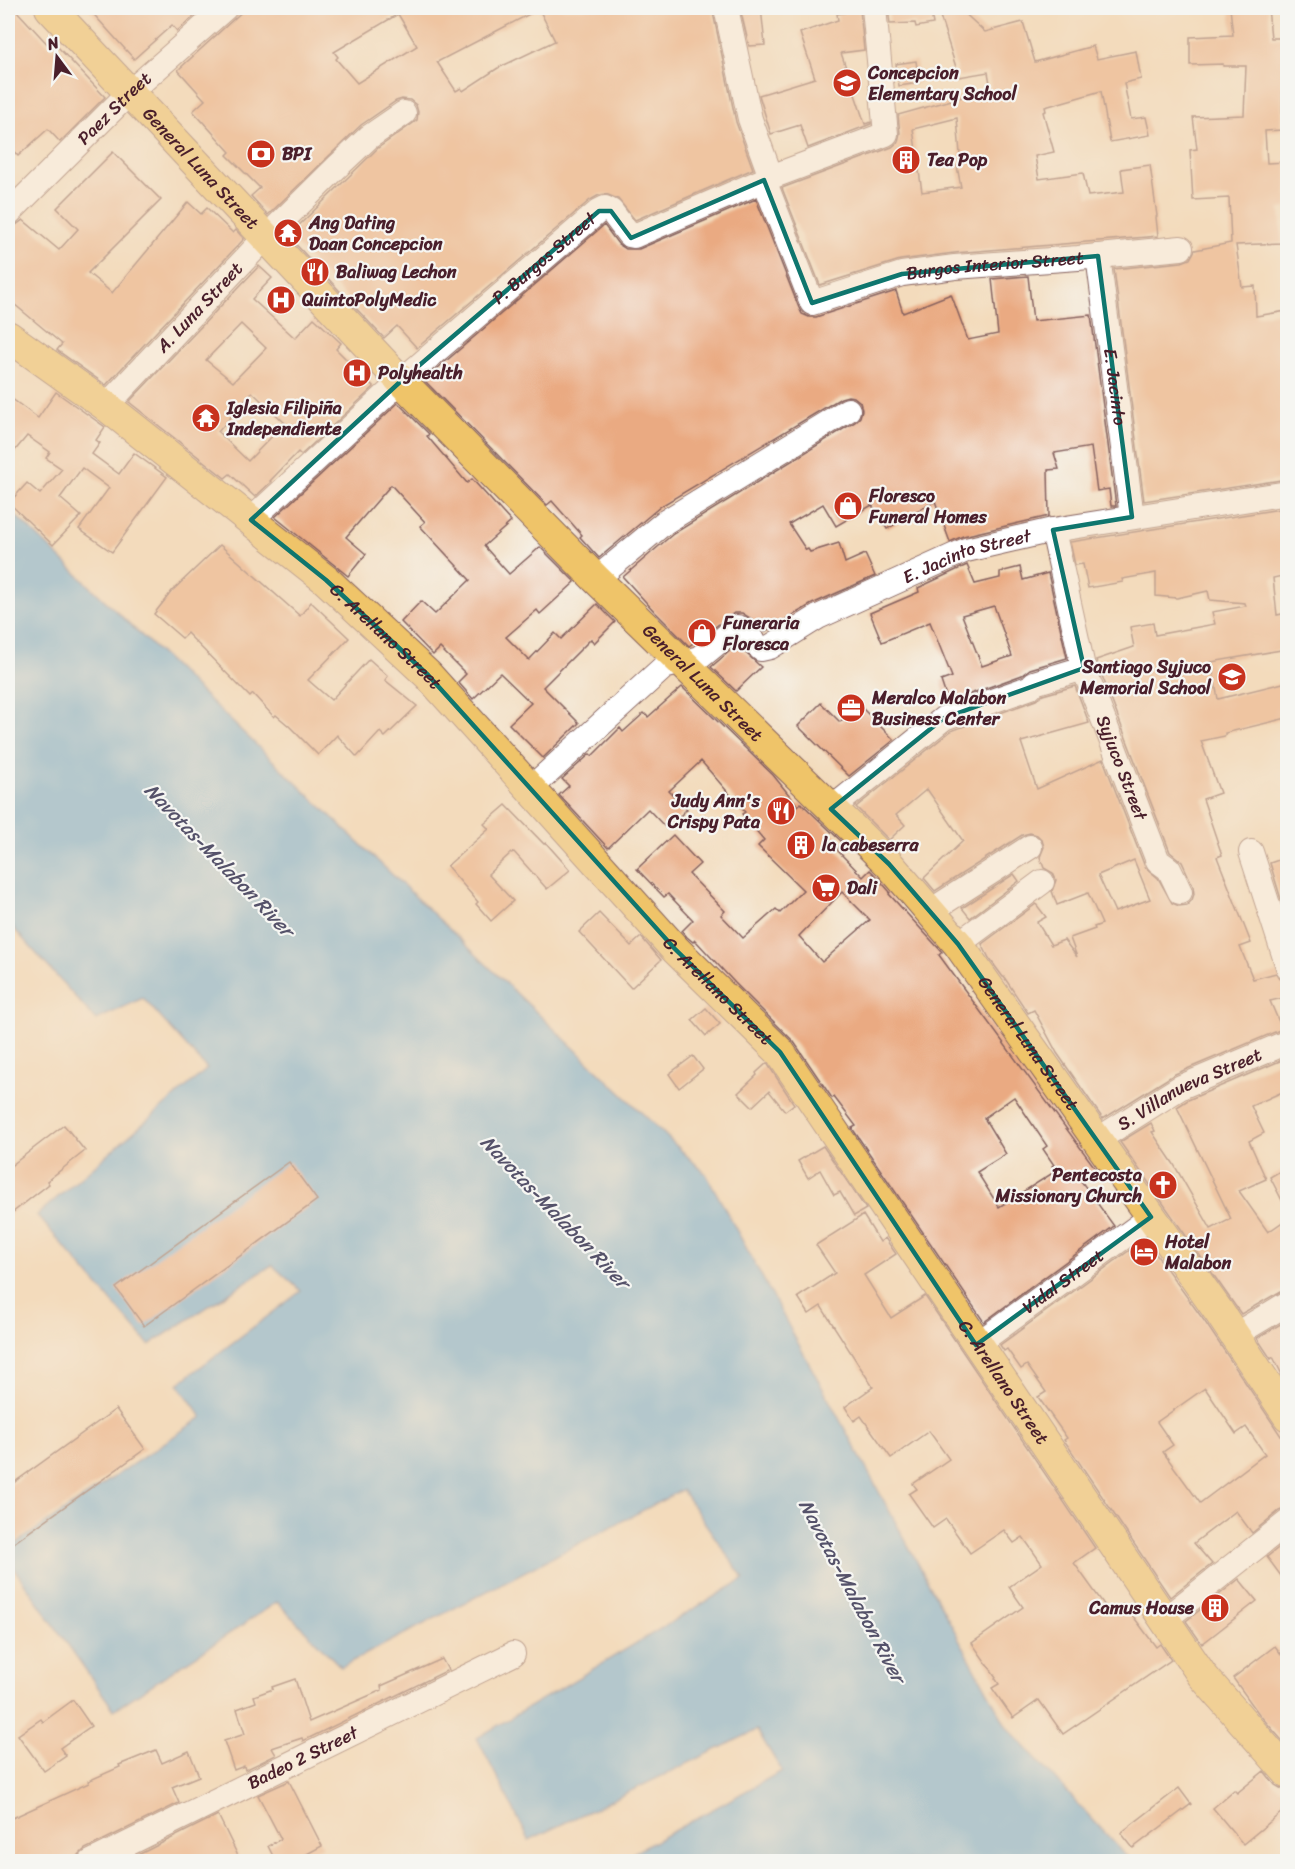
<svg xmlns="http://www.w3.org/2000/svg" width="1295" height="1869" viewBox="0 0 1295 1869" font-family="Sriracha,sans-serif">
<rect width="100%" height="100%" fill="#f6f6f2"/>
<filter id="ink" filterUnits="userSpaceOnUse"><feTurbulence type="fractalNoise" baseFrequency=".0167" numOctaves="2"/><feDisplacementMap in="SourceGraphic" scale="12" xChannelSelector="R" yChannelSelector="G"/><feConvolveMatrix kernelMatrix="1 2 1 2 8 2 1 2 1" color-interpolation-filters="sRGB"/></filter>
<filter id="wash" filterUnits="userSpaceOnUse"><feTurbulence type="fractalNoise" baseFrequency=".008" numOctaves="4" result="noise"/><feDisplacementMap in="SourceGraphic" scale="24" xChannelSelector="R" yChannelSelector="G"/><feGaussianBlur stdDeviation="1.35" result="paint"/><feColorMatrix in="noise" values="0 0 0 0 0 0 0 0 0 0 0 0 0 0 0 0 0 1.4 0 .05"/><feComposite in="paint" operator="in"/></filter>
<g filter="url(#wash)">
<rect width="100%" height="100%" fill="#f3dbbc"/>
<polygon fill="#69b0e0" stroke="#5a6886" stroke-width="1.5" points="8,508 706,1174 1007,1727 1131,1861 619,1861 782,1771 757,1730 529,1840 477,1738 744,1579 682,1490 341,1667 277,1602 114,1710 8,1560 8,1549 202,1417 178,1384 301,1291 272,1265 149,1345 37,1215 207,1069 143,998 96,1020 8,922"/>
<g id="blocks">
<g fill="#eaaa82" fill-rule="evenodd">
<polygon points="8,8 14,8 52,49 56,45 105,97 60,142 48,129 18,156 8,145"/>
<polygon points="88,8 204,8 177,31 172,25 134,59"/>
<path d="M246,8h466l24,114 17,47 -118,51 -17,-21 -12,-5 -7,1 -9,5 -173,148 -20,-22 -13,12 -96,-102 90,-88 34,-24 5,-4 1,-8 -2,-7 -6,-5 -8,-1 -6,2 -35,24 -93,90 -17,-19 9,-8 -33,-33 3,-3 -37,-41 12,-11 -27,-30zM539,9l16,32 -57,27 -35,23 -2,-3 -5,3 -19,-29zM398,14l19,32 -60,37 -21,-24 2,-2 -4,-5z"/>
<polygon points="740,8 761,8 765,45 749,46"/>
<polygon points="888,8 930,8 933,24 916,27 915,23 890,24"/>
<path d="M949,8h10l26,24 38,-10 12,40 58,-16 4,13 39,-8 5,28 -17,4 7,36 15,-2 4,18 -40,7 -9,-51 -56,16 1,4 -3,1 11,40 -19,4 4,23 44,-6 5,23 36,-4 -3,-23 29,-4 7,51 -1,1 2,19 -204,17 -54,7 -80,25 -38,-97 110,-41 6,-5 2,-9 -2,-18 93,-26 -3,-17 -29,5 -19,-61zM957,118l4,48h-4l4,21 -39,5 -9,-63z"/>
<polygon points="1230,8 1268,8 1271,38 1285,38 1285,63 1283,63 1282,130 1265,131 1267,163 1287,162 1287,208 1280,209 1282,243 1236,245 1242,287 1255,286 1256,316 1287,311 1287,479 1144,501 1114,269 1182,262 1190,259 1195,250 1231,243 1229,198 1193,200 1190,150 1197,149 1193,117 1244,115 1246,66 1223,66 1223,64 1190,65 1190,37 1233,35"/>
<polygon points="860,10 864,50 841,53 865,124 871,122 871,124 808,148 800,125 771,134 759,95 815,78 800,33 838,20 837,14"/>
<polygon points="916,61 919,83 899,86 896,64"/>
<polygon points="113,152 161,200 88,273 112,293 188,202 201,214 207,208 233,233 236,230 244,239 106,385 57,350 62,344 8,299 8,231 23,220 59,250 78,229 57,208"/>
<polygon points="756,199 799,308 802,314 809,317 816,317 896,291 903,313 951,294 968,340 998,334 992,279 1028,276 1033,321 1091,315 1116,506 1111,506 1109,489 1097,491 1091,447 1054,453 1059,469 1048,470 1049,516 963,536 950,542 935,501 887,529 872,505 836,526 823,504 789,524 806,550 808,549 810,552 839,543 845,563 865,554 875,576 812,604 764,632 750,618 742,613 734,613 689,646 655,612 623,577 673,534 855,422 860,417 862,410 860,402 854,397 848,396 841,398 661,506 599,558 580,537 582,535 552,501 547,505 424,380 604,225 618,244 626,249 639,249"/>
<path d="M259,266l13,12 -20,21 43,39 19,-20 27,25 -5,6 38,38 -73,68 -3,-3 -28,29 1,1 -16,15 -25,-23 -5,4 -96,-76zM241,324l25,24 -33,34 -27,-22zM252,392l33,31 -37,38 -30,-29z"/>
<polygon points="56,392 105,427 96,440 100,443 92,454 119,474 134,453 167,477 112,552 79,529 109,488 82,468 60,498 81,516 53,545 9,503 27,483 40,494 62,469 46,458 50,452 27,436 8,459 8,396 38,418"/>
<polygon points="398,403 429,434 427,436 467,483 472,479 511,522 484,546 509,574 540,547 575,582 540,614 537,610 506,637 529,660 555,633 561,639 597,604 615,622 594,643 591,639 543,687 579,723 543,758 509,724 531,703 500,673 473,699 458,682 466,674 440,648 433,655 401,622 421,601 435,614 470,580 420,526 425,522 391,485 346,537 366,554 348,576 275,517"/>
<path d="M1287,508v67l-14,3 4,37 10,-2v36l-76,13 7,37 69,-17v36l-62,15v3l-24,5 19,52 -17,6 19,56 -5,2 34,86 -11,4 13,32 23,-6 3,5 8,3v16l-17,4 12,28 -107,45 -72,45 -46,-66 -23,-43 -6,3 -24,-36h-1l-14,-19 -7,-14 54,-40 10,13 -9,5 14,23 13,-5 13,17 -7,-19 25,-9 -1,-2 8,-3 -14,-31 -31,12 -5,-14 4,-11 -3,-7 -9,-5 -4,-11 4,-10 -2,-7 -5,-5 -7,-2 -8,2 -87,56 -11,-13 39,-37 -36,-52 -31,26 9,10 -16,15 -33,-33 95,-76 85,-31 7,-5 32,-9 14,37 -68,19 16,47 66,-30 42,108 13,11 14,25 7,3 8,-1 5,-5 2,-6 -1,-8 -11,-24 -12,-10 -74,-192 38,-13 -4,-20 23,-4 2,12 60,-11 -3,-12 34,-6 -1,-3 -35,-3 -2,-9 -31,7 -21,-2v-23l-34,6 1,3 -35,6 -5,-24 -8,1 -5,-23zM1134,860l16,39 -35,13 -17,-37z"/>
<polygon points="220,545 300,616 311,602 349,638 308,680 331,700 369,659 388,676 385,680 417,706 385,737 380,732 357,757 337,735 318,755 289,726 276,715 274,717 253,694 250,697 187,633 182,638 154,614 172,591"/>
<path d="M967,565l8,19 25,-6v-6l20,-5 3,13 25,-7 19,85 -37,11 -8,6 -74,27 -7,-21 11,-4 -22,-55 -48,20 -12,-29 49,-21 -1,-4zM994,606l18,50 -30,10 -20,-51z"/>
<polygon points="737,645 761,667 736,691 711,667"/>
<path d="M682,687l91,88 25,31 3,-3 42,40 -6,7 26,27 7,-7 6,6 14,16 -1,2 53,58 -3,3 157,214 -15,12 33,45 -130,96 -132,-194 4,-2 -22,-29 -2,1 -38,-56 -59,-59 -40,-43 -2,2 -6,-5 -5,-6 11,-11 -25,-26 -4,3 -27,-28 36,-34 27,29 -11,10 36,37 -4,4 22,23 33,-29 4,4 23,-23 -45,-44 6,-6 -22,-26 3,-2 -44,-51 -32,30 18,18 -20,20 -19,-20 -40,39 -49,-53 10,-9 -7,-7 28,-25 2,2 28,-28 3,4 21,-19 4,4zM842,892l28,28 -48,42 -23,-26zM1014,1097l33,49 -4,3 11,16 -2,1 4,5 -57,36 -22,-35 29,-18 -22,-36z"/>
<polygon points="821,703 840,722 858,704 894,740 849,776 798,726"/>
<polygon points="506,805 544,844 546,843 570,870 547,889 514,852 511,853 488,874 513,901 491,921 476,904 478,902 447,866 489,829 484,824"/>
<polygon points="1287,857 1287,919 1270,863"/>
<polygon points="1014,874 1019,881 970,918 962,908"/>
<polygon points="599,913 631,946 641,937 661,960 631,988 579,932"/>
<polygon points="706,1008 720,1024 706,1036 692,1020"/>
<polygon points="693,1056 703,1069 679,1088 669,1074"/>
<polygon points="1287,1058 1287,1090 1251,1106 1264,1133 1249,1141 1266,1179 1239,1191 1268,1232 1287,1219 1287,1289 1281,1291 1241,1314 1120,1142 1151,1123 1155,1131 1152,1132 1173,1163 1211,1229 1231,1219 1177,1107 1188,1100"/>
<polygon points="767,1063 794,1104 785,1111 769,1091 752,1107 738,1093 757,1075 756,1073"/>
<polygon points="64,1125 85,1151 47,1181 49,1184 8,1216 8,1168"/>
<polygon points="823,1146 866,1209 854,1216 840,1192 834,1195 820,1170 808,1178 798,1161"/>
<polygon points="289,1162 317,1200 144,1326 116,1288"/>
<polygon points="1287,1167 1287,1210 1270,1177"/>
<polygon points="863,1215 880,1242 885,1238 896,1254 864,1275 891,1318 925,1296 1095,1548 1074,1563 1110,1613 1124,1604 1156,1647 1160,1644 1171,1660 1063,1734 1039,1700 1013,1718 992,1688 999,1684 995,1678 996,1677 972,1643 1023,1607 1009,1587 1042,1564 1023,1537 1014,1543 1004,1530 970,1553 946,1519 933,1528 909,1494 917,1489 913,1484 949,1459 929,1431 891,1458 861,1416 854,1421 845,1407 873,1387 821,1306 809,1314 798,1297 835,1273 816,1245"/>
<path d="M1145,1239l60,83 82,123v63l-8,3 -27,22 -16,-22 -42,32 18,21 -42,33 -106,-157 3,-2 -29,-41 8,-5 -19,-27 -6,4 -14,-20 -3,2 -4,-6zM1205,1388l31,46 10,-7 19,27 -65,49 -37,-51 10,-7 -16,-23z"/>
<polygon points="1284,1322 1287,1328 1287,1384 1273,1357 1271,1359 1257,1338"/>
<polygon points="116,1409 145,1449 8,1547 8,1487"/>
<polygon points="1287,1541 1287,1584 1267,1557"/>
<polygon points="1239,1579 1257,1601 1202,1644 1186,1621"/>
<polygon points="1275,1646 1281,1654 1287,1649 1287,1746 1259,1714 1233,1678"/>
<polygon points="442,1659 448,1670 303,1741 302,1738 272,1748 276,1755 245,1770 244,1766 234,1770 224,1741 245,1734 237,1709 256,1702 254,1696 273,1689 272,1687 295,1679 309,1722 382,1690 381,1686"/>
<polygon points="73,1700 91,1726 60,1748 66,1756 44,1771 18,1735 41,1719 43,1722"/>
<polygon points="156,1750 162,1763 189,1751 199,1776 172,1787 179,1803 85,1849 79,1855 77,1862 8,1862 8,1820 89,1783 88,1781 120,1767 119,1765"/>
<polygon points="1264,1771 1275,1785 1282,1789 1287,1790 1287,1808 1243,1844 1213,1808 1234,1790 1237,1793"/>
<polygon points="289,1781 322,1846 292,1862 276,1862 268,1846 281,1839 258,1795"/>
<polygon points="1179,1788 1191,1804 1133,1848 1121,1833"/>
<polygon points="218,1815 241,1862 124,1862"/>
</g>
</g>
</g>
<g filter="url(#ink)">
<use href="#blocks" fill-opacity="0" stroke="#85615e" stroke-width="1.5"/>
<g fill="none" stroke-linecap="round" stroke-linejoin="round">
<g stroke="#85615e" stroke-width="26">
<g id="minor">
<polyline points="726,8 750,119 771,177"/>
<path id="s1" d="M764,180l48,123 90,-29 53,-7 123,-9 103,-10"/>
<path id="s2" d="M8,214l122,-122 95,-84"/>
<path id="s3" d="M1098,256l34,261"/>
<path id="s4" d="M106,406l160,-169 71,-70 32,-30 35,-24"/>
<path id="s5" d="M251,520l150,-139 198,-170 6,-3 6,3 18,24 5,1 137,-59 115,-43 -12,-126"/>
<path id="s6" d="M1053,530l30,137 75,194 11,8 11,23"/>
<polyline points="596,579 665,522 848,410"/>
<path id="s7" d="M531,788l133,-121 35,-9 38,-31 3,1 21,21 9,-2 48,-30 148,-67 87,-20 235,-37"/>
<polyline points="831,809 944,718 1031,687 1034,683 1084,668"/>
<polyline points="1251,852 1288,967"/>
<polyline points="929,912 1030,847"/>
<polyline points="958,944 1042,882"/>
<path id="s8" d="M1097,1140l84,-53 107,-45"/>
<polyline points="1233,1336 1288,1303"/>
<path id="s9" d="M976,1345l175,-128"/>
<polyline points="1164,1620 1288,1522"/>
<path id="s10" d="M91,1862l422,-208"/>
</g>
</g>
<g stroke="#85615e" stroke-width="32">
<g id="major">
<path id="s11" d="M50,8l351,373 195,198 293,285 69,80 261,368 69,104"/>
<path id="s12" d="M8,336l98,70 220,174 102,95 247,274 105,103 422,623 86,98"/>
</g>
</g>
<use href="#minor" stroke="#fff" stroke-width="24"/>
<use href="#major" stroke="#efc469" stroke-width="30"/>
</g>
</g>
<path d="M0 0H1295V1869H0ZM764,180l48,123 90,-29 196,-18 34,261 -79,13 31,138 -140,50 -113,91 58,55 69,80 193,273 -175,128 -196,-293 -105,-103 -247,-274 -102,-95 -75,-60 150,-139 198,-170h12l20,27z" fill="#f3dbbc" fill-opacity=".55" fill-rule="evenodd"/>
<path fill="none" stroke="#0f766e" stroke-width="4.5" stroke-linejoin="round" d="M764,180l48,123 90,-29 196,-18 34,261 -79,13 31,138 -140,50 -113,91 58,55 69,80 193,273 -175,128 -196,-293 -105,-103 -247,-274 -102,-95 -75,-60 150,-139 198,-170h12l20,27z"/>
<defs>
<g id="school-disc" transform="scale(1.5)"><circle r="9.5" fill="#c8321e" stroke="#f6f6f2"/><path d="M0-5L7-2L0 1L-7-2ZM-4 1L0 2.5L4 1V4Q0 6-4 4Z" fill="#fff"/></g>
<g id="bank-disc" transform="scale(1.5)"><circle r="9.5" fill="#c8321e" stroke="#f6f6f2"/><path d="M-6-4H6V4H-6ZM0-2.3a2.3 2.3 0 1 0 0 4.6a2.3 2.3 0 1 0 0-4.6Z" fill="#fff"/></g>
<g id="building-disc" transform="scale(1.5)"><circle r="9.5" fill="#c8321e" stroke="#f6f6f2"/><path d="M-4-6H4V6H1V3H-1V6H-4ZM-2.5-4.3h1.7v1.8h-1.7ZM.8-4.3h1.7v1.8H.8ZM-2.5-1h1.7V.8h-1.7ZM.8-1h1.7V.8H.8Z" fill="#fff"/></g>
<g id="temple-disc" transform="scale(1.5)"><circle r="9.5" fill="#c8321e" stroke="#f6f6f2"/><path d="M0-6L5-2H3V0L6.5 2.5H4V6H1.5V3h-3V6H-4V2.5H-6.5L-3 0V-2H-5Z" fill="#fff"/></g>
<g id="restaurant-disc" transform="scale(1.5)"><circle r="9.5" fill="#c8321e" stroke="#f6f6f2"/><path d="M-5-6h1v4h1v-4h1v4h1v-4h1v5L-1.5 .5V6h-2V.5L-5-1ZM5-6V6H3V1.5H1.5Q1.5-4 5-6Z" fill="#fff"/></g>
<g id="hospital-disc" transform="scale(1.5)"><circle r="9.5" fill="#c8321e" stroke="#f6f6f2"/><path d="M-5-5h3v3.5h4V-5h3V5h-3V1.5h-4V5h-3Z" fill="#fff"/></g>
<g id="shop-disc" transform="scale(1.5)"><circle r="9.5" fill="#c8321e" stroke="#f6f6f2"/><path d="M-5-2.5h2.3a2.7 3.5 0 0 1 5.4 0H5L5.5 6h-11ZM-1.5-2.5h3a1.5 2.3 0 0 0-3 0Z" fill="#fff"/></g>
<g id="office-disc" transform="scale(1.5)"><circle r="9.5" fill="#c8321e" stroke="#f6f6f2"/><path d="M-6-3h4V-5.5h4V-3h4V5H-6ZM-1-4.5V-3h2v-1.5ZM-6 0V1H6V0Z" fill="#fff"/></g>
<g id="supermarket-disc" transform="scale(1.5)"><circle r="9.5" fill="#c8321e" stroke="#f6f6f2"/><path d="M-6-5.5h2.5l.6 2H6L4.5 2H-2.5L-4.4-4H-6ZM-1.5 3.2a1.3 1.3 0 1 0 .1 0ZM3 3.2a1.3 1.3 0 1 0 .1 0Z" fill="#fff"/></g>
<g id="church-disc" transform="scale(1.5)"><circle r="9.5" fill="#c8321e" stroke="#f6f6f2"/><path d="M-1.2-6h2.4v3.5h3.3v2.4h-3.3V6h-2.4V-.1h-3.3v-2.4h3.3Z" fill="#fff"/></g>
<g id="hotel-disc" transform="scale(1.5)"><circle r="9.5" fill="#c8321e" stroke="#f6f6f2"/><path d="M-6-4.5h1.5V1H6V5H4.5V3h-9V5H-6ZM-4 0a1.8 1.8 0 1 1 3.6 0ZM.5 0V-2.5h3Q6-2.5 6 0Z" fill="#fff"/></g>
</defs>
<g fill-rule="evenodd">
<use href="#school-disc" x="847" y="83"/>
<use href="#bank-disc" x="261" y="154"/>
<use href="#building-disc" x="906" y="160"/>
<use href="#temple-disc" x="288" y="233"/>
<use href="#restaurant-disc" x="315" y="272"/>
<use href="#hospital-disc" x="281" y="300"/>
<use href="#hospital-disc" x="357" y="373"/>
<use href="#temple-disc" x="206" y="418"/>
<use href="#shop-disc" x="848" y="506"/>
<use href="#shop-disc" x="702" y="633"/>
<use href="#school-disc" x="1232" y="677"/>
<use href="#office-disc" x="851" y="708"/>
<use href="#restaurant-disc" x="781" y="811"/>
<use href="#building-disc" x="801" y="845"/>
<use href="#supermarket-disc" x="826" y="888"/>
<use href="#church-disc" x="1163" y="1185"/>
<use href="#hotel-disc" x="1144" y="1252"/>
<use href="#building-disc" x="1215" y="1608"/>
</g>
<g text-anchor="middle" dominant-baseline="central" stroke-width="4.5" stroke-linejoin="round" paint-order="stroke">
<g font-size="18" font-weight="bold" fill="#4a1f2b" stroke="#f6f6f2" text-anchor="start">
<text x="868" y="73">Concepcion<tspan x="868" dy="21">Elementary School</tspan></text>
<text x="282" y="154">BPI</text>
<text x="927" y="160">Tea Pop</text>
<text x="309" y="223">Ang Dating<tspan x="309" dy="21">Daan Concepcion</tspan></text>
<text x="336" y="272">Baliwag Lechon</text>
<text x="302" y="300">QuintoPolyMedic</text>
<text x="378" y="373">Polyhealth</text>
<text x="227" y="408">Iglesia Filipiña<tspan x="227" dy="21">Independiente</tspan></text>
<text x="869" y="496">Floresco<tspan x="869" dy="21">Funeral Homes</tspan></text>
<text x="723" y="623">Funeraria<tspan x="723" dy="21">Floresca</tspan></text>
<text x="1211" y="667" text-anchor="end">Santiago Syjuco<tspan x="1211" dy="21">Memorial School</tspan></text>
<text x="872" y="698">Meralco Malabon<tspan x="872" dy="21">Business Center</tspan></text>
<text x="760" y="801" text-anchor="end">Judy Ann's<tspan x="760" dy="21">Crispy Pata</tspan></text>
<text x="822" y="845">la cabeserra</text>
<text x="847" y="888">Dali</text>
<text x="1142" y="1175" text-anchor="end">Pentecosta<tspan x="1142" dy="21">Missionary Church</tspan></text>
<text x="1165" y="1242">Hotel<tspan x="1165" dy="21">Malabon</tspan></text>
<text x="1194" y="1608" text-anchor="end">Camus House</text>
</g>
<g font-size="18" fill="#4a1f2b" stroke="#f6f6f2">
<text stroke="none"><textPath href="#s2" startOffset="150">Paez Street</textPath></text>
<text stroke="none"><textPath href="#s11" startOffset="220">General Luna Street</textPath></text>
<text stroke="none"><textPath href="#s5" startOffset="393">P. Burgos Street</textPath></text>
<text stroke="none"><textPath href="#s1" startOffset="320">Burgos Interior Street</textPath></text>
<text stroke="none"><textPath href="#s4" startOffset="136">A. Luna Street</textPath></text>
<text stroke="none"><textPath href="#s3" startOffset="132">E. Jacinto</textPath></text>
<text stroke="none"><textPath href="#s7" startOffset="525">E. Jacinto Street</textPath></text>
<text stroke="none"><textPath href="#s12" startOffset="483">C. Arellano Street</textPath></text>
<text stroke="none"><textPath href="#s11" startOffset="939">General Luna Street</textPath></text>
<text stroke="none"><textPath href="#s6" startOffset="248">Syjuco Street</textPath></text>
<text stroke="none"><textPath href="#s12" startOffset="969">C. Arellano Street</textPath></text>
<text stroke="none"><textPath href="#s11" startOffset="1426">General Luna Street</textPath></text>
<text stroke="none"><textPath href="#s8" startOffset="106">S. Villanueva Street</textPath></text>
<text stroke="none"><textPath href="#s9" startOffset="108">Vidal Street</textPath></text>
<text stroke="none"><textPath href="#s12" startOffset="1455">C. Arellano Street</textPath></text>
<text stroke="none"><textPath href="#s10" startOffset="236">Badeo 2 Street</textPath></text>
</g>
<g font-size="20" font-style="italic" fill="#55526a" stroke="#f6f6f2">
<text transform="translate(219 860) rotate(46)">Navotas-Malabon River</text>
<text transform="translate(555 1212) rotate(46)">Navotas-Malabon River</text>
<text transform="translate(852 1591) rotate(62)">Navotas-Malabon River</text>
</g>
</g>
<rect width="1295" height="1869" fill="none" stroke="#f6f6f2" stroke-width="30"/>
<g transform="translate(57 57) rotate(344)" stroke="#f6f6f2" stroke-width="4.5" paint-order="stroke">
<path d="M0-4.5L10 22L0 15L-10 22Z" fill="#4a1f2b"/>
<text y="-9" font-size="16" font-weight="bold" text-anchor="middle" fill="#4a1f2b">N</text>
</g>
</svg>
